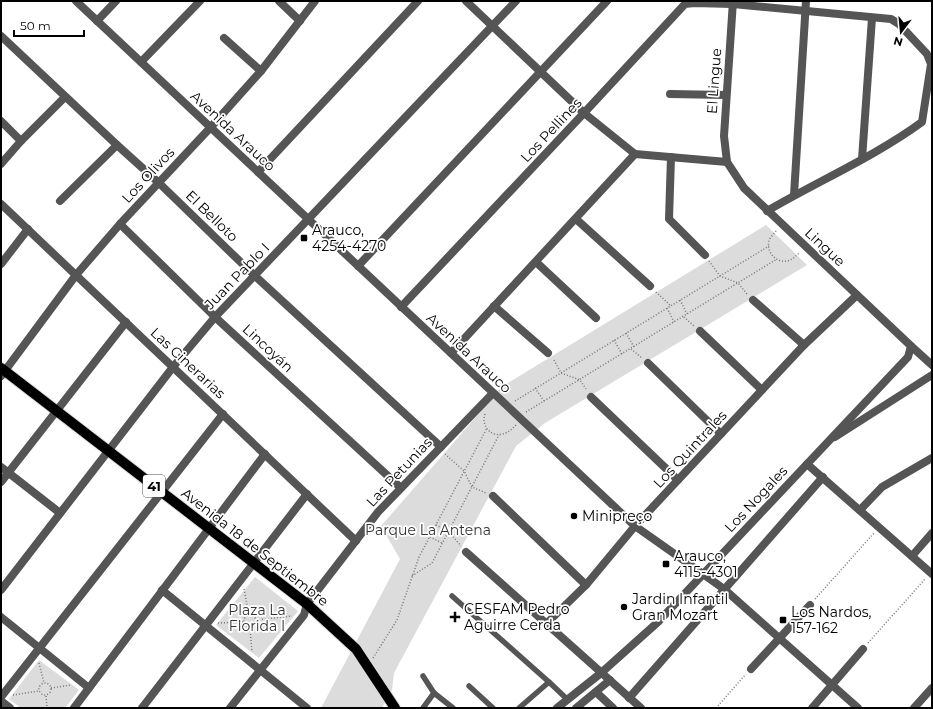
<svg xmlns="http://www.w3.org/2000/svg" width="933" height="709" viewBox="0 0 933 709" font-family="Montserrat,sans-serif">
<rect width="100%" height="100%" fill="#fff"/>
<g fill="#dcdcdc">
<polygon points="766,225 807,265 545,423 516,446 394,673 392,690 382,708 321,708 400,559 381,526 482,410 500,388"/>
<polygon points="255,577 298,611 259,658 216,625"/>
<polygon points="39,660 79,690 65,708 21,708 9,699"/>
</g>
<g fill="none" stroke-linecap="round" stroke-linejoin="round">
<g stroke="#dbdbdb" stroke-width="12">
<polyline id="primary" points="1,368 307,604 356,649 395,708"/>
</g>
<g stroke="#777" stroke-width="1.5" stroke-dasharray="1 2" stroke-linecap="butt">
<path d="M776,231c-2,3 -6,6 -7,10 -3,11 7,22 18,20 5,-1 9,-5 13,-9"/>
<polyline points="709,261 720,276 738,283 747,294"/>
<polyline points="656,292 671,306"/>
<polyline points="680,300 687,314"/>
<polyline points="667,308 674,322"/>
<polyline points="684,317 694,326"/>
<polyline points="626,333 634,347"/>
<polyline points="614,340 622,354"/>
<polyline points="631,349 642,358"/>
<polyline points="554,360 561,373 580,380 586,389"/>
<polyline points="535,388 544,401"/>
<polyline points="515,401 769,246"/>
<polyline points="526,412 777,259"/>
<path d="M485,414c-4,11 5,23 17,20 6,-1 10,-5 14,-9"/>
<polyline points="445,454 464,471 472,487 486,493"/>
<polyline points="436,525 448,531 461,546"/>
<polyline points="430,537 442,543"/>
<polyline points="412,576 432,563 499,435"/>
<polyline points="244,589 249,615"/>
<polyline points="815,599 874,533"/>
<circle cx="250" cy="621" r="6"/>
<polyline points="256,620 292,616"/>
<polyline points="218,623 244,622"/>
<polyline points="250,628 252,652"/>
<polyline points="868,643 925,579"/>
<polyline points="373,658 397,620 419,557 487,428"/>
<polyline points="39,663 44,683"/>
<circle cx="45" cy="689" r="6"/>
<polyline points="51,688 71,685"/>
<polyline points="13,695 39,691"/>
<polyline points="46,696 47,708"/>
<polyline points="716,708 746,674"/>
</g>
<g stroke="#555" stroke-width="5.5">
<polyline points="452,596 549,682 519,708"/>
<polyline points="423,676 434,693"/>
<polyline points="549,682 568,700"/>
<polyline points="469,686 493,708"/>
<polyline points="423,708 434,693 453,708"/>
</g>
<g stroke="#555" stroke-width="8">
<polyline points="279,1 300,21"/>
<polyline points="466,1 584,113 635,154 727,162"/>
<polyline points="97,21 116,1"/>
<polyline points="1,36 117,145 158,182 255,276 441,447"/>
<polyline points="224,38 261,71"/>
<polyline points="141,62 200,1"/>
<polyline points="670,94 726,95"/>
<polyline points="1,121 21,141"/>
<polyline points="671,157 669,219 705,255"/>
<polyline points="862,159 872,18"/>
<polyline points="1,164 21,141 65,97"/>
<polyline points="258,172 418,1"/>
<polyline points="794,195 806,1"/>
<polyline points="60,201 117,145"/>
<polyline points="1,204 356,541"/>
<polyline points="576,219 650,286"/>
<polyline points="120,224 215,317 401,488"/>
<polyline points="536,262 596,318"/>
<polyline points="1,264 28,229"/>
<polyline points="358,266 607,1"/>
<polyline points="753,300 804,345"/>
<polyline points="494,306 548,353"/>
<path d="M401,307l183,-194 101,-109 9,-1 39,1 158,15 8,5 28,30 4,10 -9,58c-48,35 -104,59 -155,89"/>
<polyline points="700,331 762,390"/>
<polyline points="911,346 932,365"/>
<polyline points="451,353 635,154"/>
<polyline points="648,363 721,434"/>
<polyline points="1,376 76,275 120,224 210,128 261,71 315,1"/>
<polyline points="591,397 678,480"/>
<polyline points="835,437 932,375"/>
<polyline points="807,464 932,574"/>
<polyline points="1,467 60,513"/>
<polyline points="1,482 126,322"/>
<polyline points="493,496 586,585"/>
<polyline points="860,510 882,487 932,458"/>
<polyline points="466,552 641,708"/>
<polyline points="912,556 932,533"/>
<polyline points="703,574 724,589 858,708"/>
<polyline points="1,590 173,367 215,317 516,1"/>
<polyline points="162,590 307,708"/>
<polyline points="1,617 89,688"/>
<polyline points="546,624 586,585 635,526 804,345 857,295"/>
<polyline points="751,669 810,605"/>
<polyline points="596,692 613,708"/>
<polyline points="1,697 223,414"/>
<polyline points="629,698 823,477"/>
<polyline points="1,701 10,708"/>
<polyline points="74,708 265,454"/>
<polyline points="142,708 307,494"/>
<polyline points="230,708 304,615 307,604 378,512 493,393"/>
<polyline points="576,708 610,680"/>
<polyline points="812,708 863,649"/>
<polyline points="914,708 932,688"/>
</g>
<g stroke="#555" stroke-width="8">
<polyline points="76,1 635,526 703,574"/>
<polyline points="557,708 601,673 658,622 908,357 911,346 744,188 727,162 724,136 733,1"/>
</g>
<use href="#primary" stroke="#000" stroke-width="10"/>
</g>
<g fill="#000" stroke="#fff" stroke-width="1.5">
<rect x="300" y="234" width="8" height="8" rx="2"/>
<circle cx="574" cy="516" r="4"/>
<rect x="662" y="560" width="8" height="8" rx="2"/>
<circle cx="624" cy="607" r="4"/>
<path d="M453 611h4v4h4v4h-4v4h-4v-4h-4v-4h4z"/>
<rect x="779" y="616" width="8" height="8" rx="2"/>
</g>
<g text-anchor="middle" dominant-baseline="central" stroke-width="3.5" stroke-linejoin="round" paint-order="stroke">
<rect fill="#fff" stroke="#4c4c4c" stroke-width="1" x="143" y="475" width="22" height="22" rx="3"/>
<g font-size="13" font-weight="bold" fill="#000">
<text x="154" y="486">41</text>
</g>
<g font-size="14" fill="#000" stroke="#fff">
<text transform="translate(714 81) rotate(-86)">El Lingue</text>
<text transform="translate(551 130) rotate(-47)">Los Pellines</text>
<text transform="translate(233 131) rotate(43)">Avenida Arauco</text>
<text transform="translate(148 175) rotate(-47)">Los Olivos</text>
<text transform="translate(212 216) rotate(44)">El Belloto</text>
<text transform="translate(825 247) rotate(43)">Lingue</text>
<text transform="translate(237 276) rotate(-46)">Juan Pablo I</text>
<text transform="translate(268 348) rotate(43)">Lincoyán</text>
<text transform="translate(469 353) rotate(43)">Avenida Arauco</text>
<text transform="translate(188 363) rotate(43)">Las Cinerarias</text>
<text transform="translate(690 449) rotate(-47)">Los Quintrales</text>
<text transform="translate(399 472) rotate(-47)">Las Petunias</text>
<text transform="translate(756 499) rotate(-47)">Los Nogales</text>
<text transform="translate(255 547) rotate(38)">Avenida 18 de Septiembre</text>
</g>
<g font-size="14" fill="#000" stroke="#fff" text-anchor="start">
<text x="312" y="230">Arauco,<tspan x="312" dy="16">4254-4270</tspan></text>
<text x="582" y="516">Minipreço</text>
<text x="674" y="556">Arauco,<tspan x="674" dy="16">4115-4301</tspan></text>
<text x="632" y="599">Jardin Infantil<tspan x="632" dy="16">Gran Mozart</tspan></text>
<text x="464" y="609">CESFAM Pedro<tspan x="464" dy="16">Aguirre Cerda</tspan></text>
<text x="791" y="612">Los Nardos,<tspan x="791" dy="16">157-162</tspan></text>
</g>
<g font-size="14" fill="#333" stroke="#fff">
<text x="428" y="530">Parque La Antena</text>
<text x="257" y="610">Plaza La<tspan x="257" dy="16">Florida I</tspan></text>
</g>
</g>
<rect width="933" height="709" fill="none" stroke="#000000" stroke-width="4"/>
<g transform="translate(901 32) rotate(196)" stroke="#ffffff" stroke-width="3" paint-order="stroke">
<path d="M0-3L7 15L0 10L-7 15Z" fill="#000000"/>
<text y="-6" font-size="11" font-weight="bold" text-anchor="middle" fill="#000000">N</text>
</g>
<path d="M14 30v6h70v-6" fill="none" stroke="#000000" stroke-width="2"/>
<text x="20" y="30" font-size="12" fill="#000000" stroke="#ffffff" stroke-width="3" paint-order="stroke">50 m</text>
</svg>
